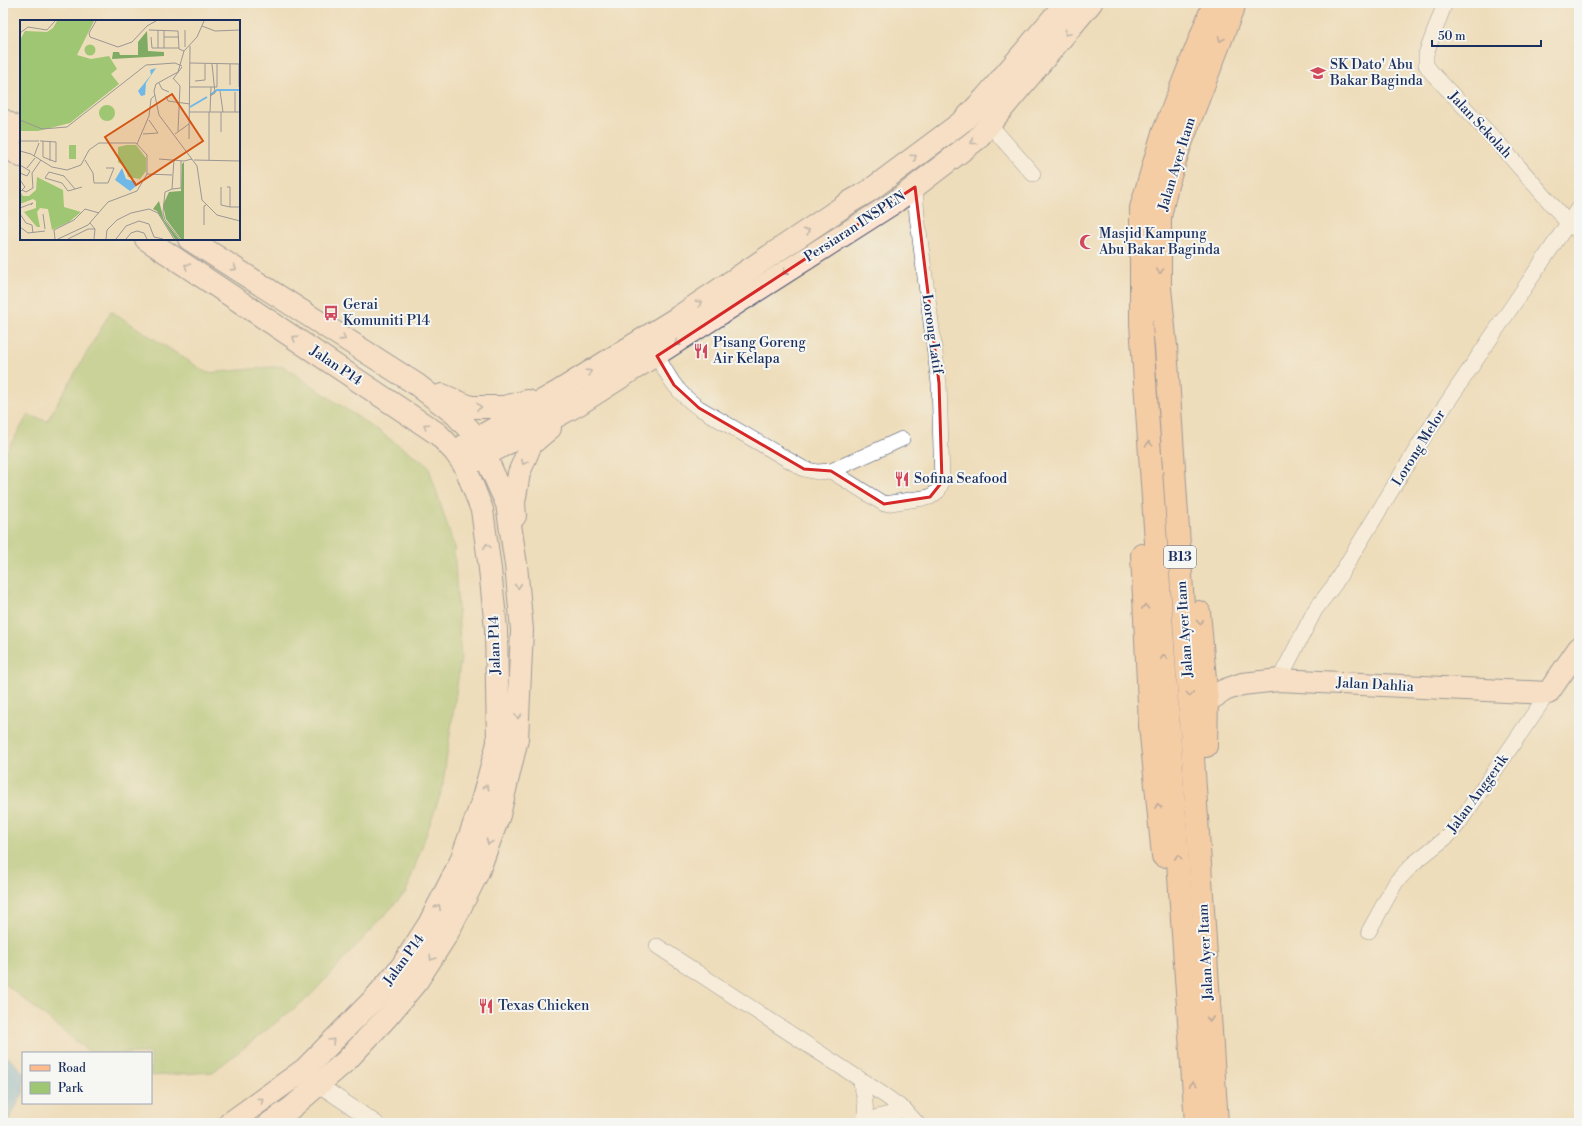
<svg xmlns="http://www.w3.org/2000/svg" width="1582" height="1126" viewBox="0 0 1582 1126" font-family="'Libre Bodoni',serif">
<rect width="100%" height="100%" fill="#f6f6f2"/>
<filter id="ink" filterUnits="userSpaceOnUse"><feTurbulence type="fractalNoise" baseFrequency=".025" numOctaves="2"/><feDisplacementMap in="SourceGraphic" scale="8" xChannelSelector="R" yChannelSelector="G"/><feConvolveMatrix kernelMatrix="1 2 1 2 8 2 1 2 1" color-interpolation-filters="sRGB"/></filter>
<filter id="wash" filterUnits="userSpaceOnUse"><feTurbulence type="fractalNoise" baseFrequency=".012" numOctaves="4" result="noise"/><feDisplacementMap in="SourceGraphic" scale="16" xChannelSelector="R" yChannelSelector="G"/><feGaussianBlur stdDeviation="0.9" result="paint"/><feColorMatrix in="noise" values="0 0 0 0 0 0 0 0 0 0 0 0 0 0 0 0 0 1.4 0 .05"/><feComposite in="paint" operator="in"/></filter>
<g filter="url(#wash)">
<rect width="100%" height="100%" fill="#eeddba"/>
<polygon fill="#9fc672" stroke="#5d7a68" points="111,311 207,373 283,366 428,465 454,546 461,658 442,790 406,892 310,996 213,1072 151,1076 151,1053 92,1053 83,1047 3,982 3,457 28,415 47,421"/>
<polygon fill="#6fb8e7" stroke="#4574a2" points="3,1052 23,1072 23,1093 7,1123 3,1123"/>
</g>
<g filter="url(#ink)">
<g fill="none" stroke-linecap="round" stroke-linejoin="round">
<g stroke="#3b496c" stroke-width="16">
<g id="street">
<polyline points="1445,3 1426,54 1426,65 1432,73 1500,145 1568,223 1579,232"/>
<polyline points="990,125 1033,174"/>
<path d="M657,356c13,23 19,36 42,52l105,61 13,3 14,-1 71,-32"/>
<polyline points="831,471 884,504 930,497 938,491 942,482 939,383 917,216 915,187"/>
<polyline points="1279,680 1315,610 1334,585 1422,440 1579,207"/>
<polyline points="1369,931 1396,882 1414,863 1448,836 1459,823 1548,693"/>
<polyline points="657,946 884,1095 905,1110 917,1123"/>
<polyline points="313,1079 319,1085 376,1123"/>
<path d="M860,1079c4,15 7,28 5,44"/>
<polyline points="868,1123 874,1118 905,1110"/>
</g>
</g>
<g stroke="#3b496c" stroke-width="24">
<g id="secondary">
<polyline points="3,120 21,131"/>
<polyline points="3,144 21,156"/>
<polyline points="146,239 438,434 455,452 465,466 482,510 490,569 496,629 498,743 481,805 460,863 429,924 402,966 375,998 305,1069 230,1123"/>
<polyline points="189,239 416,384 455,414 477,438 507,504 516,565 522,630 517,739 499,815 478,872 447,934 417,981 387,1017 346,1061 290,1109 270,1123"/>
<polyline points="442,395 468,406 473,407 504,407 528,401"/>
<polyline points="464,446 556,393 677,318 850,202 869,191 963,121 985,98 1066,3"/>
<polyline points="473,462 579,404 895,202 977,139 1091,3"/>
<polyline points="515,516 514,503 519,473 531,444 550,428"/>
<polyline points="1207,701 1225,690 1242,684 1279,680 1548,693 1579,648"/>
</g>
</g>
<g stroke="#3b496c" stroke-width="24">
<g id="primary">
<polyline points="1142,555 1150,725 1163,856"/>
<polyline points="1199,612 1207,701 1206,746"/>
<polyline points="1196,1123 1141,324 1141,208 1162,136 1214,3"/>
<polyline points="1217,1123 1166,347 1160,288 1160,217 1167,185 1180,146 1235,3"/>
</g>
</g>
<use href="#street" stroke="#fff" stroke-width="15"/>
<use href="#secondary" stroke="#fee3d1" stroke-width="22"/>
<use href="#primary" stroke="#fcba8d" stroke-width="22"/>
</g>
<defs><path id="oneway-chevron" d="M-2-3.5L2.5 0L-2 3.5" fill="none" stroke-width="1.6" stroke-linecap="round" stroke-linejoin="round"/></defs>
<g stroke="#8c8998">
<use href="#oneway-chevron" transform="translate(1067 33) rotate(130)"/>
<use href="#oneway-chevron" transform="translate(973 142) rotate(142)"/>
<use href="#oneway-chevron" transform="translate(914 157) rotate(-37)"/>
<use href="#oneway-chevron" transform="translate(807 231) rotate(-34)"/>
<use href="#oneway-chevron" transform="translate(187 266) rotate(-146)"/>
<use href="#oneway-chevron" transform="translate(234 268) rotate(33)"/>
<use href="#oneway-chevron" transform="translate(785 272) rotate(147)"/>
<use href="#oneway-chevron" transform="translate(699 303) rotate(-34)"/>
<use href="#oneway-chevron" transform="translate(295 338) rotate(-146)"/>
<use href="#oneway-chevron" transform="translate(343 338) rotate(33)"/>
<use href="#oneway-chevron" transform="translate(677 343) rotate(147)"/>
<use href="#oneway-chevron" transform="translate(589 372) rotate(-32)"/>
<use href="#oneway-chevron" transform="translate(479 407) rotate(1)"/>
<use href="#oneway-chevron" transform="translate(426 426) rotate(-146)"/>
<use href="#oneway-chevron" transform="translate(524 462) rotate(112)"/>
<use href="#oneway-chevron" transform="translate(487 546) rotate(-98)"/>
<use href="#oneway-chevron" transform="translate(518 586) rotate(85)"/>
<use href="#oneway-chevron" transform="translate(518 716) rotate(93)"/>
<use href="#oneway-chevron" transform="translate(486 787) rotate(-75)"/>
<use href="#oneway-chevron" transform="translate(489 842) rotate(110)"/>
<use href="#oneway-chevron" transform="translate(438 907) rotate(-63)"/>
<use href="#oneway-chevron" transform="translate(432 958) rotate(122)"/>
<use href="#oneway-chevron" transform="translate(332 1041) rotate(-45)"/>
<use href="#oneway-chevron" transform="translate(261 1100) rotate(-36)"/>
</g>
<g stroke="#806e73">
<use href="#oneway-chevron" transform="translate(1221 39) rotate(111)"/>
<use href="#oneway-chevron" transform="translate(1160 271) rotate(90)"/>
<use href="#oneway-chevron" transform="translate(1149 444) rotate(-94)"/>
<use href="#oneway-chevron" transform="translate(1145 607) rotate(-93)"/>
<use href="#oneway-chevron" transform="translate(1200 622) rotate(85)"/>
<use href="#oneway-chevron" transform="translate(1164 657) rotate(-94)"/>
<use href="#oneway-chevron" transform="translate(1190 694) rotate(86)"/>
<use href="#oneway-chevron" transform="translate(1158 806) rotate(-96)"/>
<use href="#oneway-chevron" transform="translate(1178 857) rotate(-94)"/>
<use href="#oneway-chevron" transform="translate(1210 1019) rotate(86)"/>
<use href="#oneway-chevron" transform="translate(1193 1084) rotate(-94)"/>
</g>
</g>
<path d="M0 0H1582V1126H0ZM915,187l24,196 3,99 -12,15 -46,7 -53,-33 -27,-2 -105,-61 -25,-23 -17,-29z" fill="#eeddba" fill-opacity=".55" fill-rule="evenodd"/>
<path fill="none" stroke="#d62828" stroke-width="3" stroke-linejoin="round" d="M915,187l24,196 3,99 -12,15 -46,7 -53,-33 -27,-2 -105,-61 -25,-23 -17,-29z"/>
<defs>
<g id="school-bare" transform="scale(1.2)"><path d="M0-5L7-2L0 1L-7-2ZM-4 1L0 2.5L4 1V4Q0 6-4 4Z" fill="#d1495b" stroke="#f6f6f2" stroke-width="2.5" paint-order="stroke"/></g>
<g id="mosque-bare" transform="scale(1.2)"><path d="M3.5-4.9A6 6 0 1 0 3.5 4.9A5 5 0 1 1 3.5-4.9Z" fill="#d1495b" stroke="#f6f6f2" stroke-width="2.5" paint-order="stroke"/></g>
<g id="bus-bare" transform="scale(1.2)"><path d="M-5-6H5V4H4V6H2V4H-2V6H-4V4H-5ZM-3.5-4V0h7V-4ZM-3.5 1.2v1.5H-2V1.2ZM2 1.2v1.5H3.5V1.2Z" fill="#d1495b" stroke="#f6f6f2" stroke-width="2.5" paint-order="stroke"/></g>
<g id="restaurant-bare" transform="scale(1.2)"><path d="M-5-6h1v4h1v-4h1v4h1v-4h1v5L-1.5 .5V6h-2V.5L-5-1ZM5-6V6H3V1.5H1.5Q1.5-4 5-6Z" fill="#d1495b" stroke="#f6f6f2" stroke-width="2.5" paint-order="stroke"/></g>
</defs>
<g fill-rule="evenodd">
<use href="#school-bare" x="1318" y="73"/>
<use href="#mosque-bare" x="1087" y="242"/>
<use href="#bus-bare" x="331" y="313"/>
<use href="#restaurant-bare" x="701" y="351"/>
<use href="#restaurant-bare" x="902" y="479"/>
<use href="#restaurant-bare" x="486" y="1006"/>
</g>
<g text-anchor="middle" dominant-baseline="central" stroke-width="4" stroke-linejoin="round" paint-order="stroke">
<rect fill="#f6f6f2" stroke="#5d6b8a" stroke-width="1" x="1164" y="546" width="32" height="22" rx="3"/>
<g font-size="13" font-weight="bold" fill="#1b2f5e">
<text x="1180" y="557">B13</text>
</g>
<g font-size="14" fill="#1b2f5e" stroke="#f6f6f2" text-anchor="start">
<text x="1330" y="65">SK Dato' Abu<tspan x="1330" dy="16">Bakar Baginda</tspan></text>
<text x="1099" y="234">Masjid Kampung<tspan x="1099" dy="16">Abu Bakar Baginda</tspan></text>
<text x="343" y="305">Gerai<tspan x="343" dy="16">Komuniti P14</tspan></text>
<text x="713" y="343">Pisang Goreng<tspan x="713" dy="16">Air Kelapa</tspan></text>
<text x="914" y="479">Sofina Seafood</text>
<text x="498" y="1006">Texas Chicken</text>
</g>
<g font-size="14" fill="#1b2f5e" stroke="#f6f6f2">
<text transform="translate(1480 125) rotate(47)">Jalan Sekolah</text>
<text transform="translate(1177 164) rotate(-73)">Jalan Ayer Itam</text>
<text transform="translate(855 227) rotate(-33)">Persiaran INSPEN</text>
<text transform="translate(932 334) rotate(82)">Lorong Latif</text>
<text transform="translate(336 366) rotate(34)">Jalan P14</text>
<text transform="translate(1419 448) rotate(-58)">Lorong Melor</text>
<text transform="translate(1185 629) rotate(-94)">Jalan Ayer Itam</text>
<text transform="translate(495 645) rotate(-92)">Jalan P14</text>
<text transform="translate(1375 685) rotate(3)">Jalan Dahlia</text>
<text transform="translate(1478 794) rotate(-54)">Jalan Anggerik</text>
<text transform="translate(1206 952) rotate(-93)">Jalan Ayer Itam</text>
<text transform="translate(404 960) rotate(-54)">Jalan P14</text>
</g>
</g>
<g transform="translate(20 20)">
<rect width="220" height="220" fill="#eeddba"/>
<path d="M37,1h37l-17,34 14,4 18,-3 8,13 -6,5 8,10 -49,39 -32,8h-18v-91l5,-9 22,1 6,-4zM64.5 30a5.5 5.5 0 1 1 11 0a5.5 5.5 0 1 1-11 0ZM79 93a8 8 0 1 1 16 0a8 8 0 1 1-16 0ZM49,125h7v14h-7zM107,125h9l10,13v13l-6,8 -12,-2 -3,-10 -7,-5v-15zM17,157l26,13 1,17 17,5 -12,10 -17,8 -4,-21 -8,-1 -3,4 3,15h-3l-13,-15 12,-4v-7l-3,-2 -13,5v-8l1,-3 2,3h6l7,-6z" fill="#9fc672"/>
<path d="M127,11l1,20 16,1v4l-52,3 1,-7h6l1,3h18v-13zM164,142v77h-3l-15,-20 -3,-14 6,-13 12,-1 1,-27zM139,181l5,19 15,19h-4l-18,-28 -4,-2z" fill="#7fab64"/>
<path d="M136,48l-10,15 -1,12 -4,1 -3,-5 13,-16 -1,-5zM102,148l4,11 10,3v4l-6,5 -15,-11z" fill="#6fb8e7"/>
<path fill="none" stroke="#6fb8e7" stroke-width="2" d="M190,75l7,-5h23M170,87l17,-10"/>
<path fill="none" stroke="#9a9795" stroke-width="1" d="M76,1l-7,12 1,4 28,10 14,-5 15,-16 9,-5M184,1l-7,16 -13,14 -6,21 -22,12 -2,7 5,24 38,51 5,34 15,15 23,6M182,6l13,5 25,-1M129,10l29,1 1,18 5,2M144,10v18M165,10v17M0,13l8,-6 19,3 8,-9M131,17l1,11h27M144,17h15M138,28v-18M170,43l50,1M210,44v21M219,44v23M153,58l7,8 -2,45M153,59l9,-12M175,61l10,-1v-16M139,63l3,6 7,3M170,67h27v-23M200,71l3,21M146,76l2,5 22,3M190,76l5,-3 -3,-29M170,92h50M190,92l1,-25M215,92v-20M0,100l22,9 25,-2 79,-62 29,-2 7,3M201,112v-20M123,114l15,-1 -9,-13M155,114l14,-10M169,119l1,-93M0,121h19M20,121h1l15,1v20l-13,-5v-16M30,121v20M117,124l12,-28 2,-17 4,-4M0,131l11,3 21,13 15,3 14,-5 8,-15 10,-7h37l11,12v19l-10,17 -29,11 -20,23 -30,14M14,136l5,-13M139,139l25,2 8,-2M154,139l-2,30 9,-1v-27M65,140l8,13 1,10h14l6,-15h-8M174,140l46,1M189,140v-48M0,145l10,6 -3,5 -7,-3M7,148l8,-10M127,154l25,1M0,160l5,7 -5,5M201,167v18l9,2M207,167h3v20h10M55,169l-11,-13 -15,-4 -4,6 17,5 6,8 14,-4M152,169l-7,3 -2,20 2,8 15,19M2,170l4,2 7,-4 -1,-15 9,-13M0,188l13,-5 -2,2M0,194l6,9 6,2 1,8M23,194l2,15M70,203l5,6 -1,10M184,205v-19l2,-1M0,207l8,6 17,-2M35,219l-1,-9 20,-10 11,-11 14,4M48,219l20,-10h7M86,219l1,-9 10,-10 14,-7 18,-4 9,4 16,26M96,219l10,-13 13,-5 10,3 5,13 9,2M106,219l5,-6 6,-2 7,2 3,6"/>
<path fill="#d45514" fill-opacity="0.15" stroke="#d45514" stroke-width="2" d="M152,74l31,47 -67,44 -31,-48z"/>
<rect width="220" height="220" fill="none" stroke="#1b2f5e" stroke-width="2"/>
</g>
<rect width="1582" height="1126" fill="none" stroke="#f6f6f2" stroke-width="16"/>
<rect x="22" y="1052" width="130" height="52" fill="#f6f6f2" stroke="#9ea6b7"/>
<rect x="30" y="1065" width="20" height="6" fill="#fcba8d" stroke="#9ea6b7"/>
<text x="58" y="1072" font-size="12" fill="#1b2f5e">Road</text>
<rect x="30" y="1082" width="20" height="12" fill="#9fc672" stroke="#9ea6b7"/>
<text x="58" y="1092" font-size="12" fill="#1b2f5e">Park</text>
<path d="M1432 40v6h109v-6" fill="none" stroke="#1b2f5e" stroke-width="2"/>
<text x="1438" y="40" font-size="12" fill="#1b2f5e" stroke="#f6f6f2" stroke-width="3" paint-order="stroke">50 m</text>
</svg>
